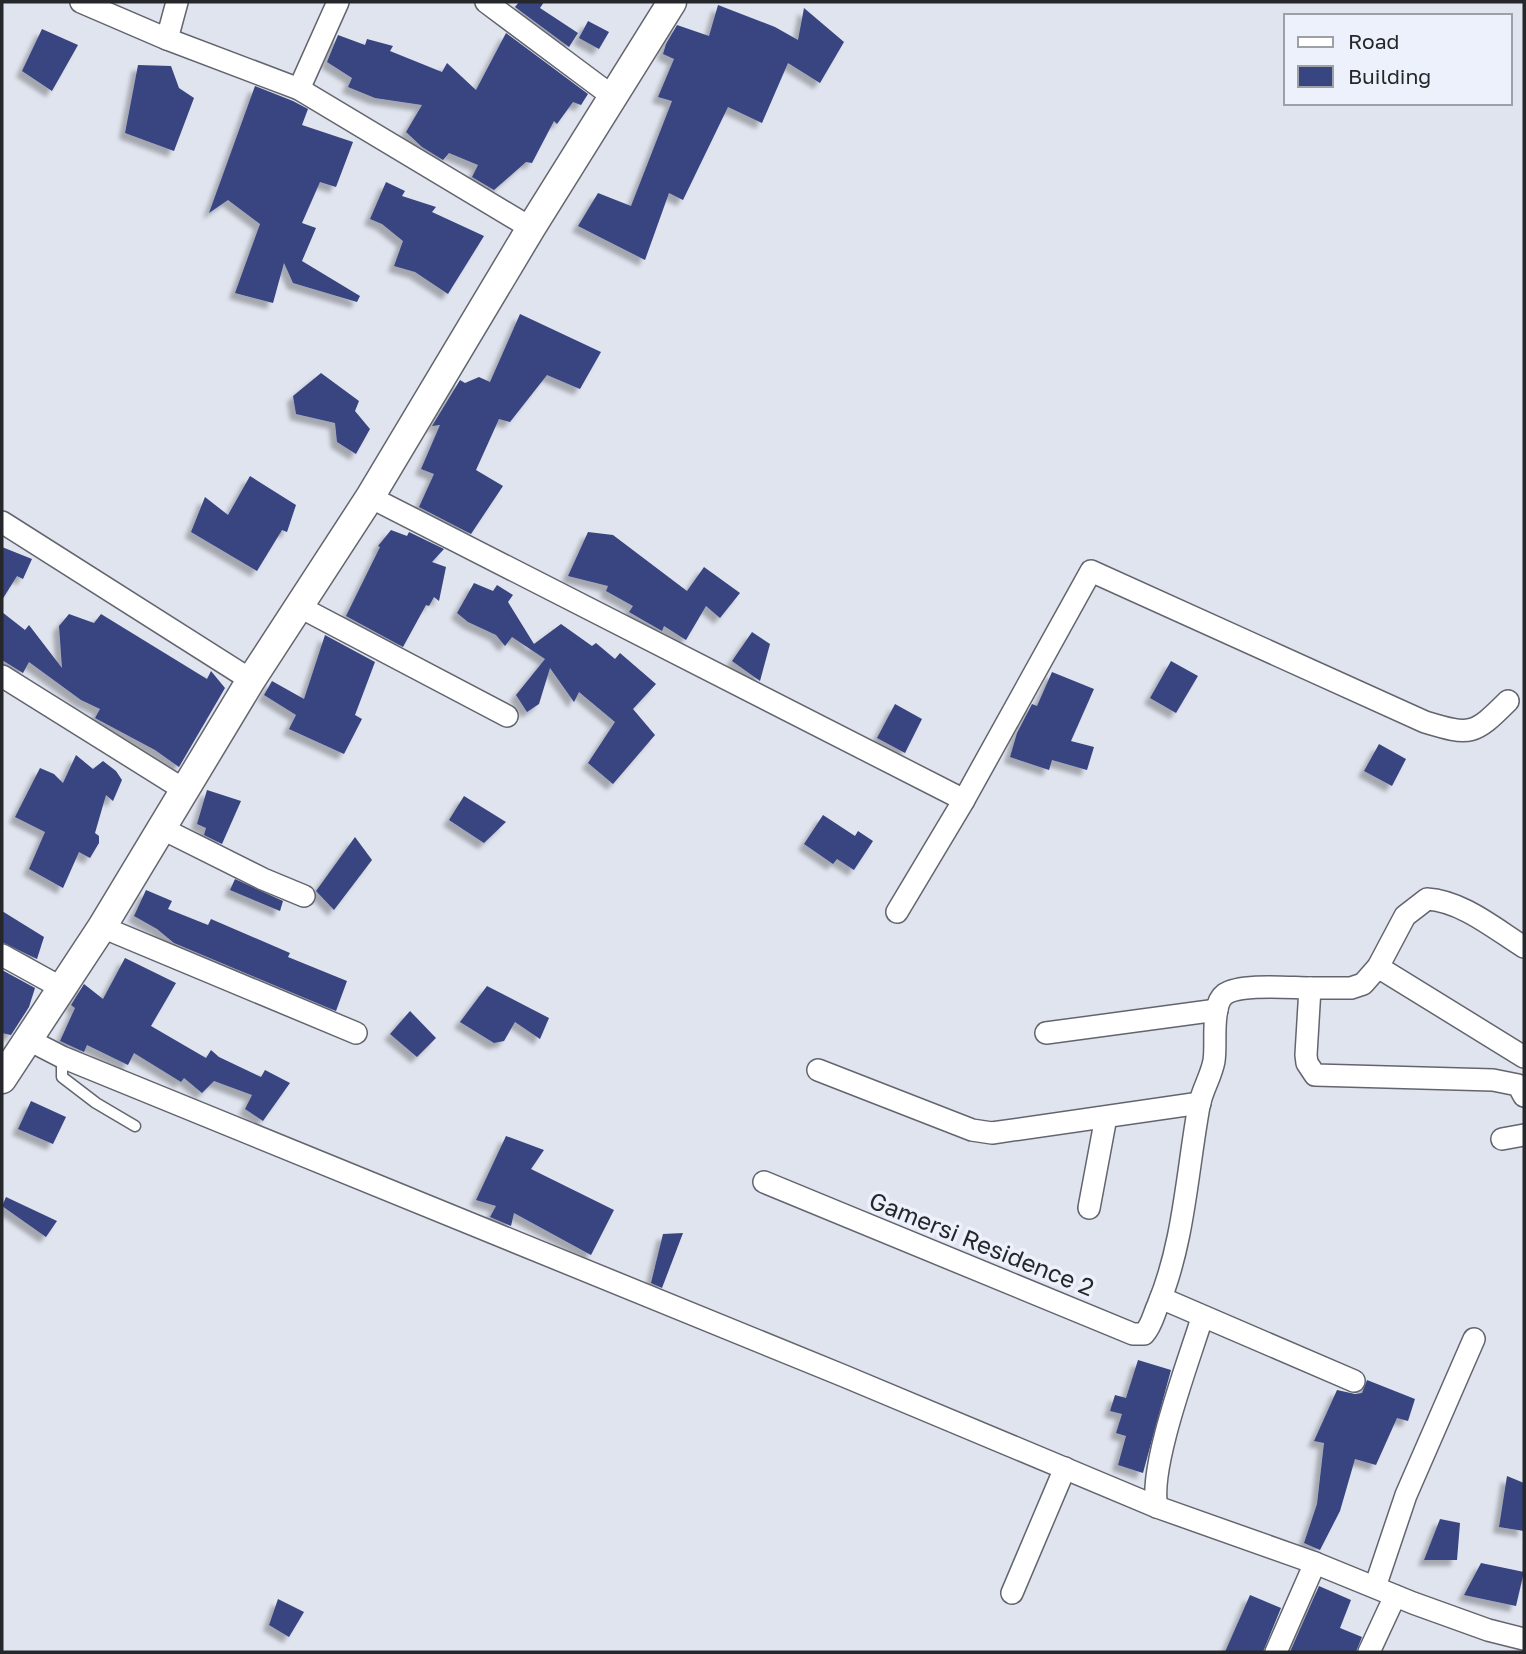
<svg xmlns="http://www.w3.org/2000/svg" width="1526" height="1654" viewBox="0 0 1526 1654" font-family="'Golos Text',sans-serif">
<defs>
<filter id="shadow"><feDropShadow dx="-6" dy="6" stdDeviation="2" flood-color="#0004"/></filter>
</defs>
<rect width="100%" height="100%" fill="#e0e4ee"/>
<g fill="#374580" filter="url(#shadow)">
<polygon points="519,2 544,2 540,8 578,33 569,47 515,7"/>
<polygon points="718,5 775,27 798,40 804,8 844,42 820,83 788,63 762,123 728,107 683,200 669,193 645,260 578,226 598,193 631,206 672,101 658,97 674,59 663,54 666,44 677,25 709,36"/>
<polygon points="588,21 609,32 599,49 579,38"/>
<polygon points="42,29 78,45 52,91 22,71"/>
<polygon points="506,33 588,94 581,105 573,102 557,124 554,121 532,163 526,162 494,190 472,177 478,165 449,153 443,160 422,147 406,132 422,105 375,98 348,87 352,78 327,62 338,35 365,45 367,39 393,46 390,51 442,72 447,63 476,90"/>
<polygon points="138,65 171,66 179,88 194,98 174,151 125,133"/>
<polygon points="255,86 293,101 308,109 302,125 353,142 336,187 320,182 302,223 316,228 302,261 360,296 357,302 293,283 284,263 273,303 235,293 260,224 228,200 209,213"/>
<polygon points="386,182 405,191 402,196 436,207 432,212 484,236 448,294 415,272 394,266 403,241 382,224 370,219"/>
<polygon points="520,314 601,352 580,389 547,375 510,422 499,419 476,470 503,486 471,534 419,507 434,474 421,469 440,425 432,426 460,380 465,383 479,377 490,382"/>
<polygon points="321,373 359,401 355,411 370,429 356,454 337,442 335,423 296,414 293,396"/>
<polygon points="250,476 296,505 287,532 282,530 257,571 191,532 205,497 228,515"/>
<polygon points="391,530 407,536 409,532 444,549 432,562 446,567 439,601 434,597 429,606 426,605 403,647 346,616 380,547 378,546"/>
<polygon points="588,532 613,535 687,591 704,567 740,593 720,618 706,606 686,640 664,626 662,631 629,612 633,606 606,591 608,586 568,576"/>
<polygon points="2,547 32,559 23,579 17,576 2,600"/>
<polygon points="474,583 493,591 497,585 513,595 508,602 534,644 561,624 592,646 596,643 615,659 620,653 656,684 633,709 655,735 613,784 588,763 615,722 579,692 574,702 550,668 539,704 527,712 516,695 545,659 512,637 505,646 496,635 468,622 457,613"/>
<polygon points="2,612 25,630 29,625 62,668 59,626 69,614 94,623 101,614 207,679 211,671 225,688 179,767 155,750 95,718 100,709 81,700 29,662 23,673 2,660"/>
<polygon points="752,632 770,644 760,681 732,661"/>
<polygon points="325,635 375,662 355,715 362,719 344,754 289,729 296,715 264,695 272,681 304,699"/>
<polygon points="1171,661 1198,676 1176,713 1150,698"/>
<polygon points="1052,672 1094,689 1071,741 1094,747 1087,770 1052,760 1049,770 1010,757 1017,733 1032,704 1037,706"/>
<polygon points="895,704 922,719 905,753 877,738"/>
<polygon points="1379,744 1406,759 1392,786 1364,771"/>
<polygon points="76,755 93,769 103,761 116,771 122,780 113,801 106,795 95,833 99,836 99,843 90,858 79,852 63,888 29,869 45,832 15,817 40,768 54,774 63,783"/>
<polygon points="207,790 241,801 222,844 204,835 206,828 197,824"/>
<polygon points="464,796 506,822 484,843 449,820"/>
<polygon points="823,815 855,836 858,831 873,841 854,870 837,859 833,864 804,844"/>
<polygon points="355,837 372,860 334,910 316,891"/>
<polygon points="235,879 283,901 280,911 230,890"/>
<polygon points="146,890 172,901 168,909 208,925 211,919 290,953 288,957 347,981 336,1011 174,943 157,929 134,916"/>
<polygon points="2,911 44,937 37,959 2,942"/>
<polygon points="125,958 176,983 151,1026 206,1058 211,1050 219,1057 261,1077 265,1070 290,1083 263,1121 245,1109 252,1095 214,1081 202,1093 184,1078 181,1082 134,1053 128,1065 87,1045 84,1052 60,1041 75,1008 71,1005 84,984 103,999"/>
<polygon points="2,970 35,988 29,1007 11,1035 2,1033"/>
<polygon points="487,986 549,1018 540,1039 515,1022 504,1041 494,1043 460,1022"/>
<polygon points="410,1011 436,1038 417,1057 390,1034"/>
<polygon points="31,1101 66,1117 53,1144 18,1129"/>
<polygon points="506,1136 544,1150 531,1169 614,1210 591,1255 514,1213 511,1226 490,1217 496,1206 476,1200"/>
<polygon points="6,1197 57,1221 46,1237 2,1206"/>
<polygon points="683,1233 662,1288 651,1283 663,1234"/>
<polygon points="1138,1360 1171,1370 1143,1473 1118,1465 1126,1436 1116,1433 1122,1414 1110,1411 1115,1395 1126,1398"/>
<polygon points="1367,1380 1415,1399 1408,1421 1397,1418 1376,1465 1355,1459 1340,1511 1320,1550 1304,1543 1317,1504 1324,1443 1314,1441 1337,1390 1355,1394 1362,1393"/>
<polygon points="1507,1476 1524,1483 1524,1531 1499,1527"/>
<polygon points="1440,1519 1460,1523 1457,1560 1424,1560"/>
<polygon points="1481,1563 1524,1572 1516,1606 1464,1595"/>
<polygon points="1319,1586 1351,1600 1340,1628 1362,1637 1356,1652 1290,1652"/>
<polygon points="1250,1595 1281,1608 1263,1652 1225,1652"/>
<polygon points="278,1599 304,1612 289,1637 269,1625"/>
</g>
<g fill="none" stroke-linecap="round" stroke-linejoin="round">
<g stroke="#62656e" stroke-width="13">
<polyline id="service" points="62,1057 62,1077 96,1103 135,1126"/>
</g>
<g stroke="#62656e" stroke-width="24">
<g id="minor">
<polyline points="81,2 167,39 299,89 531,228"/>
<polyline points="486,2 612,96"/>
<polyline points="167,39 177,2"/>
<polyline points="299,89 338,2"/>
<polyline points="370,497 964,800"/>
<polyline points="2,522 251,680"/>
<polyline points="298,606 507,716"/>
<polyline points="2,676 186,791"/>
<polyline points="163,829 263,879 304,896"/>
<path d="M897,912l67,-112 127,-229 334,151c46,14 49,13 83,-21"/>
<polyline points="102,927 356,1033"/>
<polyline points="2,955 60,987"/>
<polyline points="1378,967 1524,1057"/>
<path d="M1310,988h41l12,-4 15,-17 27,-51 22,-17c35,2 68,30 97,48"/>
<polyline points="1046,1033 1217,1010"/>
<polyline points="27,1039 62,1057 844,1376 1157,1507 1315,1563 1413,1603 1488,1630 1524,1639"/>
<polyline points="818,1070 972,1130 992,1133 1200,1103"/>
<polyline points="1502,1139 1524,1135"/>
<path d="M764,1182l369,152h11c8,-9 9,-18 14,-29 26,-62 29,-133 41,-199 3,-16 12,-29 15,-45 3,-18 -4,-56 11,-67 16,-11 66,-6 85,-6l-4,67 1,8 8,12 178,5 25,5 6,11"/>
<polyline points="1089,1208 1106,1117"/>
<polyline points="1161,1298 1354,1381"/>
<path d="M1157,1507c-9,-39 32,-147 45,-189"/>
<polyline points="1375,1587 1406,1495 1474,1339"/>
<polyline points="1012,1593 1065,1468"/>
<polyline points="1276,1652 1315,1563"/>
<polyline points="1369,1652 1395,1596"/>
</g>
</g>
<g stroke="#62656e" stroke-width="31">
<polyline id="tertiary" points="2,1079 102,927 251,680 370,497 531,228 672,2"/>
</g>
<use href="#service" stroke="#fff" stroke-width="10"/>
<use href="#minor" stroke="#fff" stroke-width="21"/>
<use href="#tertiary" stroke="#fff" stroke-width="28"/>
</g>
<g text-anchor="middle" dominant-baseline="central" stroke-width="7" stroke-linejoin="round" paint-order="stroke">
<g font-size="24" fill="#25272a" stroke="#edf1fb">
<text transform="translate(982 1243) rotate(22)">Gamersi Residence 2</text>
</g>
</g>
<rect width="1526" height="1654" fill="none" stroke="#25272a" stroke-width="7"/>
<rect x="1284" y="14" width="228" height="91" fill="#edf1fb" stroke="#9da0a7" stroke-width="2"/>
<rect x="1298" y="37" width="35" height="10" fill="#ffffff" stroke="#9da0a7" stroke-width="2"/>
<text x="1348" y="49" font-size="21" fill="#25272a">Road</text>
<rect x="1298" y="66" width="35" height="21" fill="#374580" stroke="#9da0a7" stroke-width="2"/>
<text x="1348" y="84" font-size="21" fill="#25272a">Building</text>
</svg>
